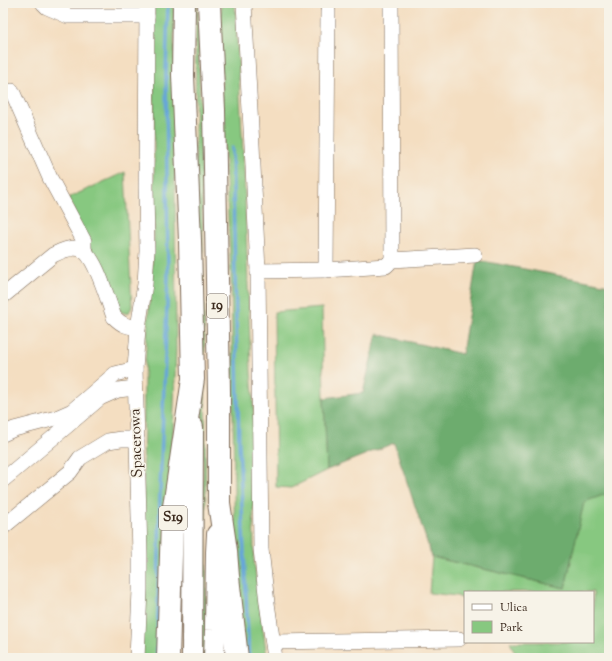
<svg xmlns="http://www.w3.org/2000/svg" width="612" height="661" viewBox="0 0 612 661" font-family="'Sorts Mill Goudy',serif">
<rect width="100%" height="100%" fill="#f7f3e8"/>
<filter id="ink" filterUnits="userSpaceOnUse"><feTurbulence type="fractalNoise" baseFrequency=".025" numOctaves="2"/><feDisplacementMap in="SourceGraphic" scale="8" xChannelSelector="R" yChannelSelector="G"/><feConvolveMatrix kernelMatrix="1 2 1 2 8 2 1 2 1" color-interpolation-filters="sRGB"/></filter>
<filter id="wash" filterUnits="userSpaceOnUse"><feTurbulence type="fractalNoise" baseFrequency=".012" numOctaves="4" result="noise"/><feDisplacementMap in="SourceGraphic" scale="16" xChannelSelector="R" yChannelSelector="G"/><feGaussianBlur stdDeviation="0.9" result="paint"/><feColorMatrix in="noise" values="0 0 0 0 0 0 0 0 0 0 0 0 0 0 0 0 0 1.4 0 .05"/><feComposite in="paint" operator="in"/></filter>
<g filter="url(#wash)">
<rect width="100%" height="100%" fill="#f4dec1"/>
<g fill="#87c880" stroke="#61794f">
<polygon points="154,3 174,3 176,348 173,436 168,497 161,658 142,658 144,376 154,239"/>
<path d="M196,3h1l1,11c5,214 9,429 8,644h-6l3,-192 -8,-316z"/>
<polygon points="221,3 235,3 244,170 251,372 253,393 255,469 253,471 254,561 267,658 245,658 235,559 231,274 222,107"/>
<polygon points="125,172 132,307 128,314 118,311 68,198"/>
<polygon points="322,308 324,398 327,470 291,488 276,487 274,312"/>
<polygon points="609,493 609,658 515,658 515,653 510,642 593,642 593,592 465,592 465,600 457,596 429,593 432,557 565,588 584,501"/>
</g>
<polygon fill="#6dac6e" stroke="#546b46" points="477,260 609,285 609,493 584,502 565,588 432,557 394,443 327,470 324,398 363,393 377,334 462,354"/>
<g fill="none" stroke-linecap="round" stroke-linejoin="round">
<g stroke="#66a6d9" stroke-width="3.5">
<polyline points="232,148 239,443 249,658"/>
<polyline points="157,658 160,491 168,278 166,74 168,3"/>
</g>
</g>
</g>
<g filter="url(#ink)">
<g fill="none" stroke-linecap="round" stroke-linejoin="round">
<g stroke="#7c6957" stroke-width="16">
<g id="minor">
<polyline points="43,3 47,7 68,16 147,16"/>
<polyline points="244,3 249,93 252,145 258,271 261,549 267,603 275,658"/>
<polyline points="391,3 392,260"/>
<polyline points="12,91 50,178 84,241 84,251"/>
<polyline points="326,270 328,11"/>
<polyline points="258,271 326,270 386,266 392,260 475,255"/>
<path d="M3,296l50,-41c8,-4 18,-9 27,-6 15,4 28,52 34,68 8,8 12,9 24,11"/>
<polyline points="3,434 14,429 56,418 72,411 115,374 135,369"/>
<polyline points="3,480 100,398 118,390 135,388"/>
<polyline points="3,527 70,472 80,458 108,441 121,439 137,439"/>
<polyline points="273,642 459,639"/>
<polyline points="137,658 140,590 140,554 135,369 138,328 145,284 147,251 146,187 147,3"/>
</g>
</g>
<g stroke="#7c6957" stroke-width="22">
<g id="major">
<polyline points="192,658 193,427"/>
<polyline points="214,658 215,630 216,552 217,534"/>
</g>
</g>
<g stroke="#7c6957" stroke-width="24">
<g id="highway">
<polyline points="209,3 214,110 219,392 219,503 226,551 228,577 237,658"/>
<polyline points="168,658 172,520 193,379 190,241 183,75 184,3"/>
</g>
</g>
<use href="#minor" stroke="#fff" stroke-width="15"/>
<use href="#major" stroke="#fff" stroke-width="20"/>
<use href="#highway" stroke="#fff" stroke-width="22"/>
</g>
</g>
<g text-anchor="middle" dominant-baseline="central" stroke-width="3.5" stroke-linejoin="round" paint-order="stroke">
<g fill="#f7f3e8" stroke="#73665b" stroke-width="1">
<rect x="207" y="294" width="20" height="24" rx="3"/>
<rect x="159" y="506" width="28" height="24" rx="3"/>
</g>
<g font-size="14" font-weight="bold" fill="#3b2a1e">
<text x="217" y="306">19</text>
<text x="173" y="518">S19</text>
</g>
<g font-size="15" fill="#3b2a1e" stroke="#f7f3e8">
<text transform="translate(137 443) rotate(-92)">Spacerowa</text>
</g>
</g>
<rect width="612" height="661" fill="none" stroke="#f7f3e8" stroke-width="16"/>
<rect x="464" y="591" width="130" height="52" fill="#f7f3e8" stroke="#aca397"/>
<rect x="472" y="604" width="20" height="6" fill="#ffffff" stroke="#aca397"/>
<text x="500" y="611" font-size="12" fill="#3b2a1e">Ulica</text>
<rect x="472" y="621" width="20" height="12" fill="#87c880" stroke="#aca397"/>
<text x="500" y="631" font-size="12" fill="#3b2a1e">Park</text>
</svg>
